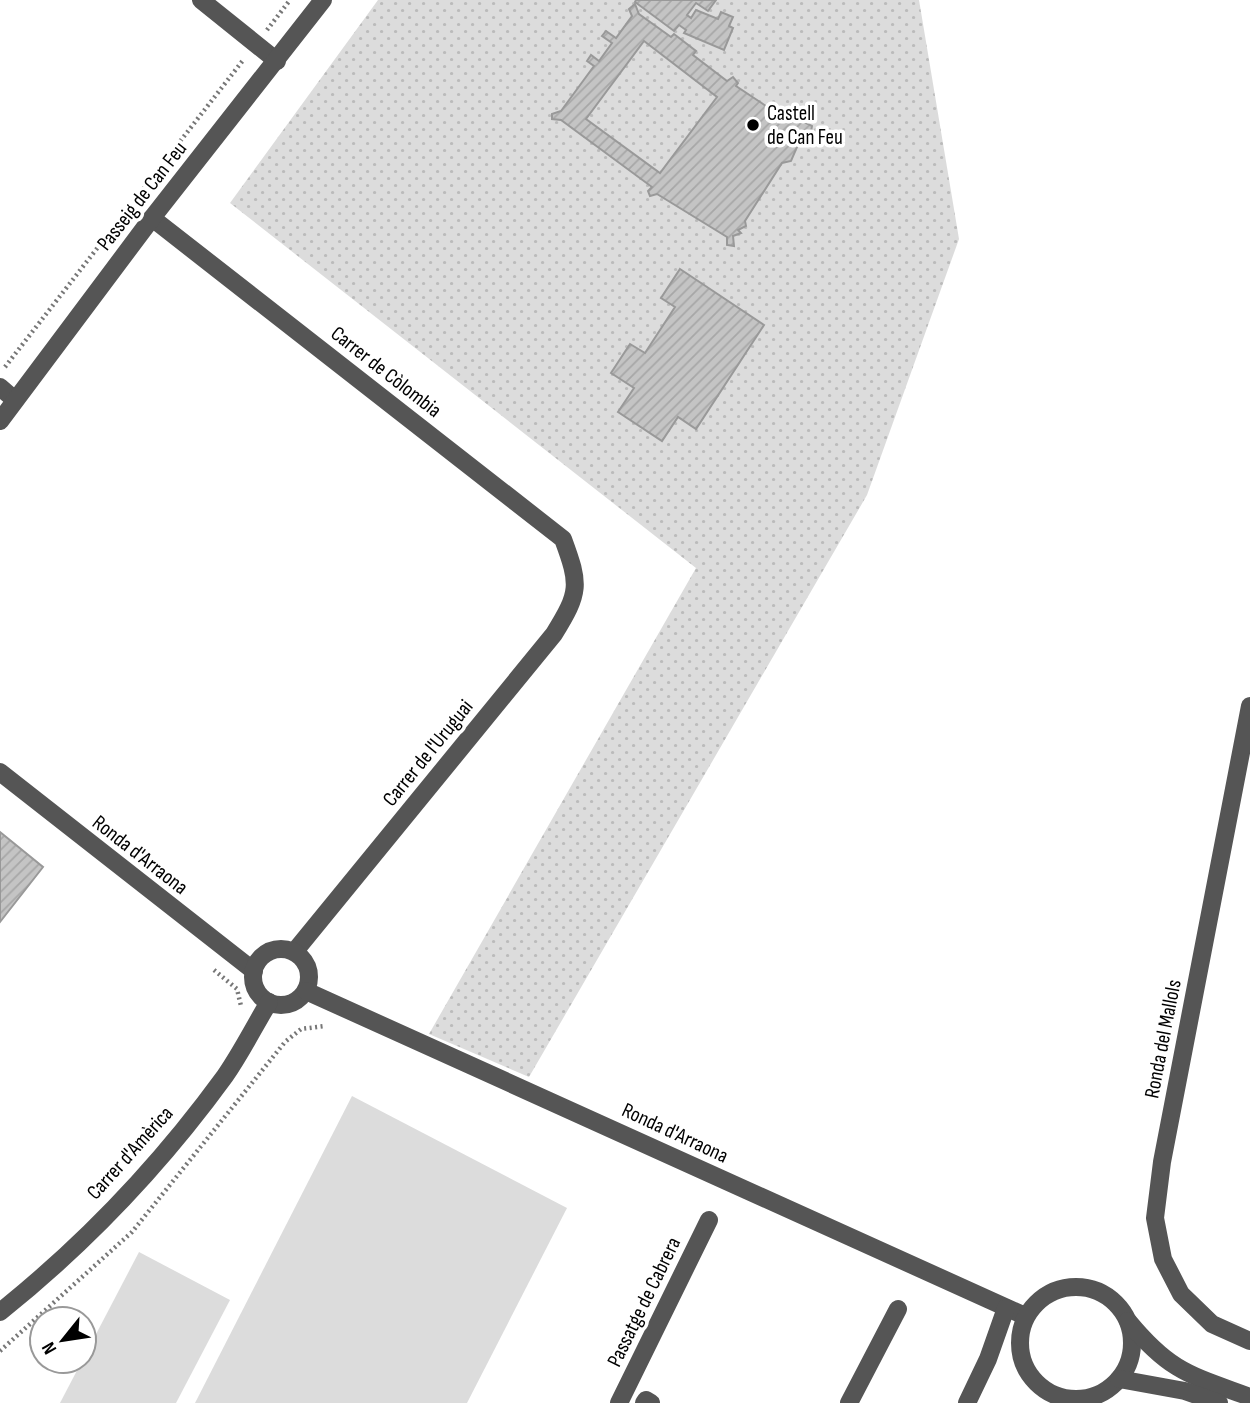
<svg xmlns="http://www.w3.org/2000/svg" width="1250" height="1403" viewBox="0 0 1250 1403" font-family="'Sofia Sans Condensed',sans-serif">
<defs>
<pattern id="grass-dots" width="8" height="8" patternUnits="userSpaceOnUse" patternTransform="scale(1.75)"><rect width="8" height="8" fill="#dcdcdc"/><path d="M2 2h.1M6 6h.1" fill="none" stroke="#bbb" stroke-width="1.8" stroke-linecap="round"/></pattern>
<pattern id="building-hatch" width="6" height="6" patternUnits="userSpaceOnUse" patternTransform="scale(1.75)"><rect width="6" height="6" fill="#c4c4c4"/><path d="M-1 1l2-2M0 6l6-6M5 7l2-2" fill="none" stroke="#a7a7a7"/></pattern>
</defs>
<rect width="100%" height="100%" fill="#fff"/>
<polygon fill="url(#grass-dots)" points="378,0 919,0 959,239 867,495 529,1077 429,1034 696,568 230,203"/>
<g fill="#dcdcdc">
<polygon points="352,1096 567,1208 467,1403 195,1403"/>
<polygon points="139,1252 230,1300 176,1403 60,1403"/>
</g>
<g fill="url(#building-hatch)" stroke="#999" stroke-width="2" fill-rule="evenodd">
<polygon points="636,0 716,0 708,11 696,3 687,15 691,18 696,10 718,19 721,12 733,17 729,26 733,28 724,50 684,33 686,30 679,25 674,31 635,2"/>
<path d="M635,4l4,10 32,23 3,-3 22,17 -3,4 34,26 6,-4 5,6 -2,3 42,28 3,-4 31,16 -2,11 -10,3 -9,21 -9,2 -37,58 1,5 -8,4 3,3 -8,3 1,10 -7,-1v-8l-70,-43 -7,2 -2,-5 4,-4 -91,-67 -9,-1v-5l9,-3 33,-45 -7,-5 4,-6 8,6 13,-18 -10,-7 4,-5 10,7 16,-22 -3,-7zM644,41l73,56 -57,76 -74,-54z"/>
<polygon points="680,269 764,325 696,429 678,417 662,441 618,412 634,388 611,373 630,344 645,353 675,307 661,298"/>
<polygon points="0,832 43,867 0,922"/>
</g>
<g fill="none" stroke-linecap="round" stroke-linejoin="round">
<g stroke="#777" stroke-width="4.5" stroke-dasharray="2 3.5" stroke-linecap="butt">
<polyline points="267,30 290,0"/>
<polyline points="5,367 244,59"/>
<polyline points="214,970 237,989 241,1006"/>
<polyline points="0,1351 132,1232 285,1042 301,1029 325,1026"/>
</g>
<g stroke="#555" stroke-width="18">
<polyline points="201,0 277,61"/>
<path d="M152,218l411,321c17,46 17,53 -9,95l-259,317"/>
<polyline points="0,387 15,400"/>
<polyline points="0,421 152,218 323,0"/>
<polyline points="1250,706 1162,1162 1155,1218 1163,1259 1181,1294 1212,1324 1250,1341"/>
<polyline points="0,772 254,971"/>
<circle cx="281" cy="977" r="28"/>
<polyline points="306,991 1025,1316"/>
<circle cx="1076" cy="1343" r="56"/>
<path d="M0,1312c85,-68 161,-148 225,-236 16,-23 29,-49 44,-74"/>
<path d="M1128,1321c42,51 62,54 122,76"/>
<polyline points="1119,1379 1185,1391 1219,1403"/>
<polyline points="619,1403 709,1220"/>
<polyline points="644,1403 646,1400 651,1403"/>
<polyline points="849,1403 898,1309"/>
<polyline points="967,1403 988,1359 1006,1308"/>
</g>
</g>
<circle fill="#000" stroke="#fff" stroke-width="2.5" cx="753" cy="125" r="7"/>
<g text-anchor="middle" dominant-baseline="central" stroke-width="7" stroke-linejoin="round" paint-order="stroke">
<g font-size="21" fill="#000" stroke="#fff" text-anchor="start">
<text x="767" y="113">Castell<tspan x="767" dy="24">de Can Feu</tspan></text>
</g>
<g font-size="21" fill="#000" stroke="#fff">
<text transform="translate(142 196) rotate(-52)">Passeig de Can Feu</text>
<text transform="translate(386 372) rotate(38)">Carrer de Còlombia</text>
<text transform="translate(428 753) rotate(-51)">Carrer de l'Uruguai</text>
<text transform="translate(140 855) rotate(38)">Ronda d'Arraona</text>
<text transform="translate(1163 1039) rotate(-79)">Ronda del Mallols</text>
<text transform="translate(675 1133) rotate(25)">Ronda d'Arraona</text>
<text transform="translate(130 1153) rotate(-48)">Carrer d'Amèrica</text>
<text transform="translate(644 1302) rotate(-64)">Passatge de Cabrera</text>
</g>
</g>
<g transform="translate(63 1340) rotate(240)"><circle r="33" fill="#ffffff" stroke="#999999" stroke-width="2"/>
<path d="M0-5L12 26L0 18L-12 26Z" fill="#000000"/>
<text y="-10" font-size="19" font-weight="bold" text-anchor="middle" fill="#000000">N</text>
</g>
</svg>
